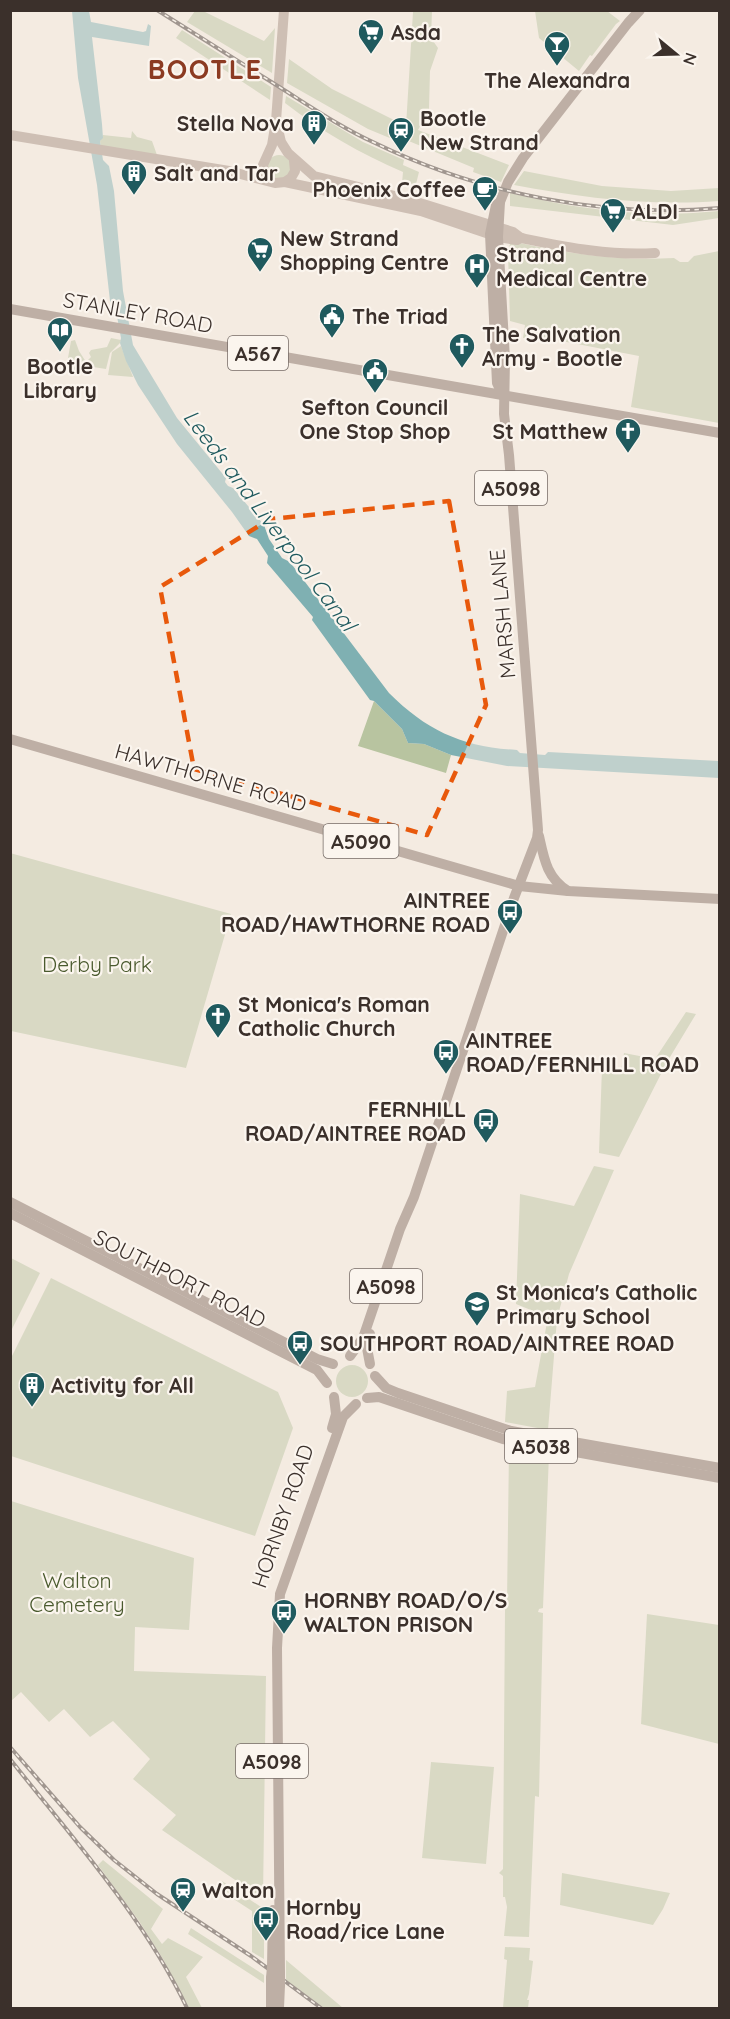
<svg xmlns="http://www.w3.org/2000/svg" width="730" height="2019" viewBox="0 0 730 2019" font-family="Quicksand,sans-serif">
<rect width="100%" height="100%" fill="#f4ebe1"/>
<g fill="#b8c4a0">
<polygon points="195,11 203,11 264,41 275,28 272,73 187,22"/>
<polygon points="432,11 431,38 438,48 430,71 429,109 418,130 509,165 501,182 473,172 474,168 399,137 397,141 368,129 287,83 289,59 332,89 406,126 413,12"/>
<polygon points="535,11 607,11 620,21 616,24 592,56 590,55 579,71 539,38"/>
<polygon points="182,30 271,87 270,100 176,38"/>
<path d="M286,96l77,46 41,18 -1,5 16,7 -4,16 -13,-5 1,-11c-42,-18 -82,-41 -118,-69z"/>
<polygon points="132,131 137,137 152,141 157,155 101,147 100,141 103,135 131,138"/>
<circle cx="279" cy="167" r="12"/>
<path d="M524,171l78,15 69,5 48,-3v13c-70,5 -136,-3 -205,-16z"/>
<path d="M510,193c68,17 139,25 209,18v7l-46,7 -163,-19z"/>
<path d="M515,242c57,12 100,19 159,16l6,4h8l6,-6 25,-5v172l-88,-16 8,-51 -98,-19 -18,1 2,-13 -15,-4 -2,-69 2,-8z"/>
<polygon points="111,338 121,340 120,343 110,353 106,369 93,367 88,360 91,357 89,353 91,350 107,347"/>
<polygon points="75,340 79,351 90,368 86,372 66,369 71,341"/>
<polygon points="121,346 133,377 108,375 112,352"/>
<polygon points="374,701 402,729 408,743 424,744 451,755 446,773 358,746"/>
<polygon points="10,853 231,914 186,1068 11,1031"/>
<polygon points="686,1012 696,1014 667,1062 619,1157 599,1153 602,1067 621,1071 624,1053 655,1059"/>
<polygon points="594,1166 614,1170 569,1274 557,1319 548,1430 505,1422 507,1391 535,1387 548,1317 516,1304 520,1194 574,1206"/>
<polygon points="11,1258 40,1273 11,1331"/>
<polygon points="51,1278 278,1392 293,1428 255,1536 11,1456 11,1358"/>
<circle cx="352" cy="1381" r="16"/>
<polygon points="509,1448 549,1454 543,1608 539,1609 538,1612 543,1613 539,1797 535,1796 529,1937 504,1936 507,1907 505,1897 503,1897 503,1876 499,1873 503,1869 505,1609 502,1605 507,1602"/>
<polygon points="11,1501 194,1558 189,1630 135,1627 134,1671 266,1676 263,1899 162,1830 176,1815 133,1779 150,1759 113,1721 90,1737 64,1709 49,1722 21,1692 11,1701"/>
<polygon points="647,1614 719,1625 719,1744 641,1724"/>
<polygon points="431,1762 494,1767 486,1864 422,1858"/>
<polygon points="103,1860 163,1909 151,1929 162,1944 168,1938 203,1957 186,1977 202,2008 189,2008 163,1959 139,1921 98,1865"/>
<polygon points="562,1873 670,1893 663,1909 653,1925 560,1905"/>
<polygon points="222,1881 264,1909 264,1959 252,1952 252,1911 232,1898 220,1882"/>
<polygon points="191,1928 264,1975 264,1983 188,1934"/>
<polygon points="505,1947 530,1948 529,1960 533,1961 529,1994 527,2000 529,2000 528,2008 503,2008 507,1960 504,1959"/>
<polygon points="286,1960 343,2008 324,2008 286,1980"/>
</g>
<path fill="#7fb0b2" d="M72,11h17l2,11 52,10 3,-1 2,-7 3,2 -2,20 -57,-9 10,87 1,14 -3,3 3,19 6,6 5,25 9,100 10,54 44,73 49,60 -1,4 3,4 5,2 31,37 5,14 13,19 8,4 9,12 90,119c38,38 74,54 128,57l3,3 25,2 3,-3 171,9v17l-212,-12 -56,-11 -27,-11 -16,-1 -6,-14 -28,-28 -4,-1 -58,-80 1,-3 -46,-54 1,-7 -11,-17 -8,-3 -17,-24 -55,-68 -39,-59 -12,-24 -6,-18 1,-5 -5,-27 -6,-10 -13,-116 -19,-107z"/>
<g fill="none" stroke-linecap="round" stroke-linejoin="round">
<g stroke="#a18a7d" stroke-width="10">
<polyline points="276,121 281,142 288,153 314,176 407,199 513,232 521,238"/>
<polyline points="10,135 229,171 275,183 285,182 291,178 295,171 294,161"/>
<polyline points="269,180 264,172 263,165 272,145 276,121 284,10"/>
<path d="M285,182l136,29 77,26 19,3 4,-2c45,9 88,18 134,15"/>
</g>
<g stroke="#7d675c" stroke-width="10">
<polyline points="10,309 720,433"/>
<polyline points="503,396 497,383 490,234 496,205 500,202 508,182 523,158 628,23 640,10"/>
<polyline points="10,739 519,886 568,891 720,899"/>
<path d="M539,836c5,23 8,42 29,55"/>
<polyline points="10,1202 317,1359 333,1364"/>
<polyline points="10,1213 317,1370 327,1383"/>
<polyline points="350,1356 363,1338 400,1229 414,1197 514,898 537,838 538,830 509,455 504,414 505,359 498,237 500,202"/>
<polyline points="370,1364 367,1348 370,1334"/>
<polyline points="375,1376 386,1388 398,1393 511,1431 720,1468"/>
<polyline points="367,1398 379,1397 503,1439 720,1478"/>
<polyline points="332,1428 336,1414 334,1397"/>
<polyline points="272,1967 273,1910"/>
<polyline points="280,1973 277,1648 280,1594 343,1417 356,1404"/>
<polyline points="271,1978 271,2008"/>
<polyline points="279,2008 280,1985"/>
</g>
<g stroke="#3b302b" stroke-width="4">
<g id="rail">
<path d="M157,10c42,26 83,52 124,78 30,19 61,40 94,55 105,51 228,75 345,65"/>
<polyline points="10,1747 80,1827 114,1860 157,1894 251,1956 321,2008"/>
<path d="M10,1759c63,80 133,157 177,249"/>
</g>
</g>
<use href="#rail" stroke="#fbf5ee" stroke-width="1.5" stroke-dasharray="4.5" stroke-linecap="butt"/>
<g stroke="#7d675c" stroke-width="10">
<polyline points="271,1978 272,1967"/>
<polyline points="280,1985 280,1973"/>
</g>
</g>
<path d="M0 0H730V2019H0ZM449,501l37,204 -59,130 -233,-66 -34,-182 110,-68z" fill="#f4ebe1" fill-opacity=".55" fill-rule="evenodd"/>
<path fill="none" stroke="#e8590c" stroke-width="4.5" stroke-dasharray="12 8" stroke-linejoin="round" d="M449,501l37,204 -59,130 -233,-66 -34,-182 110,-68z"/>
<defs>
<g id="supermarket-pin" transform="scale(1.35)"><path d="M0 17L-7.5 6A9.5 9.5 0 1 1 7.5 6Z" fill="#1f5a5e" stroke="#fbf5ee"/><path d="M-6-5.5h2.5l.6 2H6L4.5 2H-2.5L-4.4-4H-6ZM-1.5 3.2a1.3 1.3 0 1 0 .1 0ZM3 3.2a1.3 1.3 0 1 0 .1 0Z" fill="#fff"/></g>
<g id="bar-pin" transform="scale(1.35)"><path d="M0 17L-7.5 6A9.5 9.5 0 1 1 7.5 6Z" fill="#1f5a5e" stroke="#fbf5ee"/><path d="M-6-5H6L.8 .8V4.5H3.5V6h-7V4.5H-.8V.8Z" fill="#fff"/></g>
<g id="building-pin" transform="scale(1.35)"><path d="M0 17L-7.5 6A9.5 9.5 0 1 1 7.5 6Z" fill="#1f5a5e" stroke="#fbf5ee"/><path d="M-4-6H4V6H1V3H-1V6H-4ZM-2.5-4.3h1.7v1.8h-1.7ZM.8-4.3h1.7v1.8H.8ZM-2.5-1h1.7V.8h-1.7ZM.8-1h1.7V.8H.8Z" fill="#fff"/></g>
<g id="station-pin" transform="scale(1.35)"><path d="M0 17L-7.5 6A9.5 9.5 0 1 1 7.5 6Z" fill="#1f5a5e" stroke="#fbf5ee"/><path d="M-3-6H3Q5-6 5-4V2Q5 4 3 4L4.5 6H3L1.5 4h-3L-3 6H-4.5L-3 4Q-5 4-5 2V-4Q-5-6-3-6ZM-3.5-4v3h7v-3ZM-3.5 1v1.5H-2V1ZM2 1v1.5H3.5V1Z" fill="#fff"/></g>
<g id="cafe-pin" transform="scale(1.35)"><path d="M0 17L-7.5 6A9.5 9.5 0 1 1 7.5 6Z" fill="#1f5a5e" stroke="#fbf5ee"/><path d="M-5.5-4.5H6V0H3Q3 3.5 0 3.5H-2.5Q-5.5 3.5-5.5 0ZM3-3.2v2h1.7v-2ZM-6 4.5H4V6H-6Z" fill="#fff"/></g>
<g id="hospital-pin" transform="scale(1.35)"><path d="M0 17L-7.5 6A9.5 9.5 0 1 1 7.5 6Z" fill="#1f5a5e" stroke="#fbf5ee"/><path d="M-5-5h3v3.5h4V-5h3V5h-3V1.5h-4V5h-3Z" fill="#fff"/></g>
<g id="civic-pin" transform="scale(1.35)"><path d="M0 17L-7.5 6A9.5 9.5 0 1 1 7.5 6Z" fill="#1f5a5e" stroke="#fbf5ee"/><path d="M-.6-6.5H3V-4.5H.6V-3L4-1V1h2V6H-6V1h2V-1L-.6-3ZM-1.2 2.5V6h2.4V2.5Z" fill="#fff"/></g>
<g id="library-pin" transform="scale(1.35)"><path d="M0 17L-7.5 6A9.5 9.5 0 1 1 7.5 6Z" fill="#1f5a5e" stroke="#fbf5ee"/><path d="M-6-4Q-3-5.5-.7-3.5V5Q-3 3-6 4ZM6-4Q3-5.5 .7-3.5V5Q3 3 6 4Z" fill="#fff"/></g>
<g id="church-pin" transform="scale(1.35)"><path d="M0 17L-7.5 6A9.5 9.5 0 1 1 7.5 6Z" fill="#1f5a5e" stroke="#fbf5ee"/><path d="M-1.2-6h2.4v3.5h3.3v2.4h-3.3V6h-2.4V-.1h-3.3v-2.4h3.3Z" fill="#fff"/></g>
<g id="bus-pin" transform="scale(1.35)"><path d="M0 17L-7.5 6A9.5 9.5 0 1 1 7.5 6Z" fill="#1f5a5e" stroke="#fbf5ee"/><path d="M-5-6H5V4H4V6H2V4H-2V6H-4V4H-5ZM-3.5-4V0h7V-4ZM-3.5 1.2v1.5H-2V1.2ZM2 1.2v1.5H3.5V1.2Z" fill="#fff"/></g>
<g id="school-pin" transform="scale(1.35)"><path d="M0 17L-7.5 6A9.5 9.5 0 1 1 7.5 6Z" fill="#1f5a5e" stroke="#fbf5ee"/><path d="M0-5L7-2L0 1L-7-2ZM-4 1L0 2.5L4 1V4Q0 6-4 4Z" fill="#fff"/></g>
</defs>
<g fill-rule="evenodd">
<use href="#supermarket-pin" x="371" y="32"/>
<use href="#bar-pin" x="557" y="44"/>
<use href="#building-pin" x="314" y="123"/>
<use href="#station-pin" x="401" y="130"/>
<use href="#building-pin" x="134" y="173"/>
<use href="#cafe-pin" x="485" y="189"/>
<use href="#supermarket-pin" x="613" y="211"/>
<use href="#supermarket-pin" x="260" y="250"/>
<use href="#hospital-pin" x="477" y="266"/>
<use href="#civic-pin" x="332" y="316"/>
<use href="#library-pin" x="60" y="330"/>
<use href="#church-pin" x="462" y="346"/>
<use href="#civic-pin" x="375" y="371"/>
<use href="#church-pin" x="628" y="431"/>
<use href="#bus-pin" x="510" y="912"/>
<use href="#church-pin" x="218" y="1016"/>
<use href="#bus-pin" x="446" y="1052"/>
<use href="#bus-pin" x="486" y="1121"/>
<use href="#school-pin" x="477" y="1304"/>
<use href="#bus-pin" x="300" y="1343"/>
<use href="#building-pin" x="32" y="1385"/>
<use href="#bus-pin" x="284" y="1612"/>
<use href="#station-pin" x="183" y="1890"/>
<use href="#bus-pin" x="266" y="1919"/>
</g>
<g text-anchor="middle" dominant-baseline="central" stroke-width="4.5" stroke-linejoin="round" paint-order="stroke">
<g fill="#fbf5ee" stroke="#756b66" stroke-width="1.5">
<rect x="228" y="336" width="60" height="34" rx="4.5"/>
<rect x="475" y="471" width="72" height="34" rx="4.5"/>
<rect x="323.5" y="824" width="75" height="34" rx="4.5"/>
<rect x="350" y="1269" width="72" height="34" rx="4.5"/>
<rect x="505" y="1429" width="72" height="34" rx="4.5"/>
<rect x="236" y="1744" width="72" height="34" rx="4.5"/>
</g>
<g font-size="20" font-weight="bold" fill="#3b302b">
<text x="258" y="353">A567</text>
<text x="511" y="488">A5098</text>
<text x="361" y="841">A5090</text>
<text x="386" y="1286">A5098</text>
<text x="541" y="1446">A5038</text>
<text x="272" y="1761">A5098</text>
</g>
<g font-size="21" font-weight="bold" fill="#3b302b" stroke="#fbf5ee" text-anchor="start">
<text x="391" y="32">Asda</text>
<text x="557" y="80" text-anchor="middle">The Alexandra</text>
<text x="420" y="118">Bootle<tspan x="420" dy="24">New Strand</tspan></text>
<text x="294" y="123" text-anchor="end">Stella Nova</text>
<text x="154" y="173">Salt and Tar</text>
<text x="466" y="189" text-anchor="end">Phoenix Coffee</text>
<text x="632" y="211">ALDI</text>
<text x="280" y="238">New Strand<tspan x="280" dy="24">Shopping Centre</tspan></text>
<text x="496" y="254">Strand<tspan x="496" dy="24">Medical Centre</tspan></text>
<text x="352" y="316">The Triad</text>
<text x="482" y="334">The Salvation<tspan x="482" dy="24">Army - Bootle</tspan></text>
<text x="60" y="366" text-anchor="middle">Bootle<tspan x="60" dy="24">Library</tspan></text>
<text x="375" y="407" text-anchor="middle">Sefton Council<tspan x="375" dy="24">One Stop Shop</tspan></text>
<text x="608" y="431" text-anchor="end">St Matthew</text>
<text x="490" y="900" text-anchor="end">AINTREE<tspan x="490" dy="24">ROAD/HAWTHORNE ROAD</tspan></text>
<text x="238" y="1004">St Monica's Roman<tspan x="238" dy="24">Catholic Church</tspan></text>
<text x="466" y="1040">AINTREE<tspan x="466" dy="24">ROAD/FERNHILL ROAD</tspan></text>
<text x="466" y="1109" text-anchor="end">FERNHILL<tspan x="466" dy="24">ROAD/AINTREE ROAD</tspan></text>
<text x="496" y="1292">St Monica's Catholic<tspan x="496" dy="24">Primary School</tspan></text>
<text x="320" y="1343">SOUTHPORT ROAD/AINTREE ROAD</text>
<text x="51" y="1385">Activity for All</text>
<text x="304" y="1600">HORNBY ROAD/O/S<tspan x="304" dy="24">WALTON PRISON</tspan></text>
<text x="202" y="1890">Walton</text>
<text x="286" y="1907">Hornby<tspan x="286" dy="24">Road/rice Lane</tspan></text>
</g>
<g font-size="21" fill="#3b302b" stroke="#fbf5ee">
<text transform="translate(138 312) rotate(10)">STANLEY ROAD</text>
<text transform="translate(502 614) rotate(-95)">MARSH LANE</text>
<text transform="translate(211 777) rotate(16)">HAWTHORNE ROAD</text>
<text transform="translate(180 1278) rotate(27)">SOUTHPORT ROAD</text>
<text transform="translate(282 1516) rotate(-71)">HORNBY ROAD</text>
</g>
<g font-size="21" fill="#4a5a2e" stroke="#fbf5ee">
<text x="97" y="964">Derby Park</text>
<text x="77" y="1580">Walton<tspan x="77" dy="24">Cemetery</tspan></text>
</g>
<g font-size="22" font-style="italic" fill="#1f5a5e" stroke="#fbf5ee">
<text transform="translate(270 520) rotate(53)">Leeds and Liverpool Canal</text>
</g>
<g font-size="27" font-weight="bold" letter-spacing="1.5" fill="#8c3b22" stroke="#fbf5ee">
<text x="205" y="69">BOOTLE</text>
</g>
</g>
<rect width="730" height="2019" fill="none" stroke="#3b302b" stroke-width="24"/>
<g transform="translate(676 54) rotate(109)" stroke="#fbf5ee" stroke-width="4.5" paint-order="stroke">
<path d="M0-4.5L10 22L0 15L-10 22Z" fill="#3b302b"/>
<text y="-9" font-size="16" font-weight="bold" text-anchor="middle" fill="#3b302b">N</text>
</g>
</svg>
